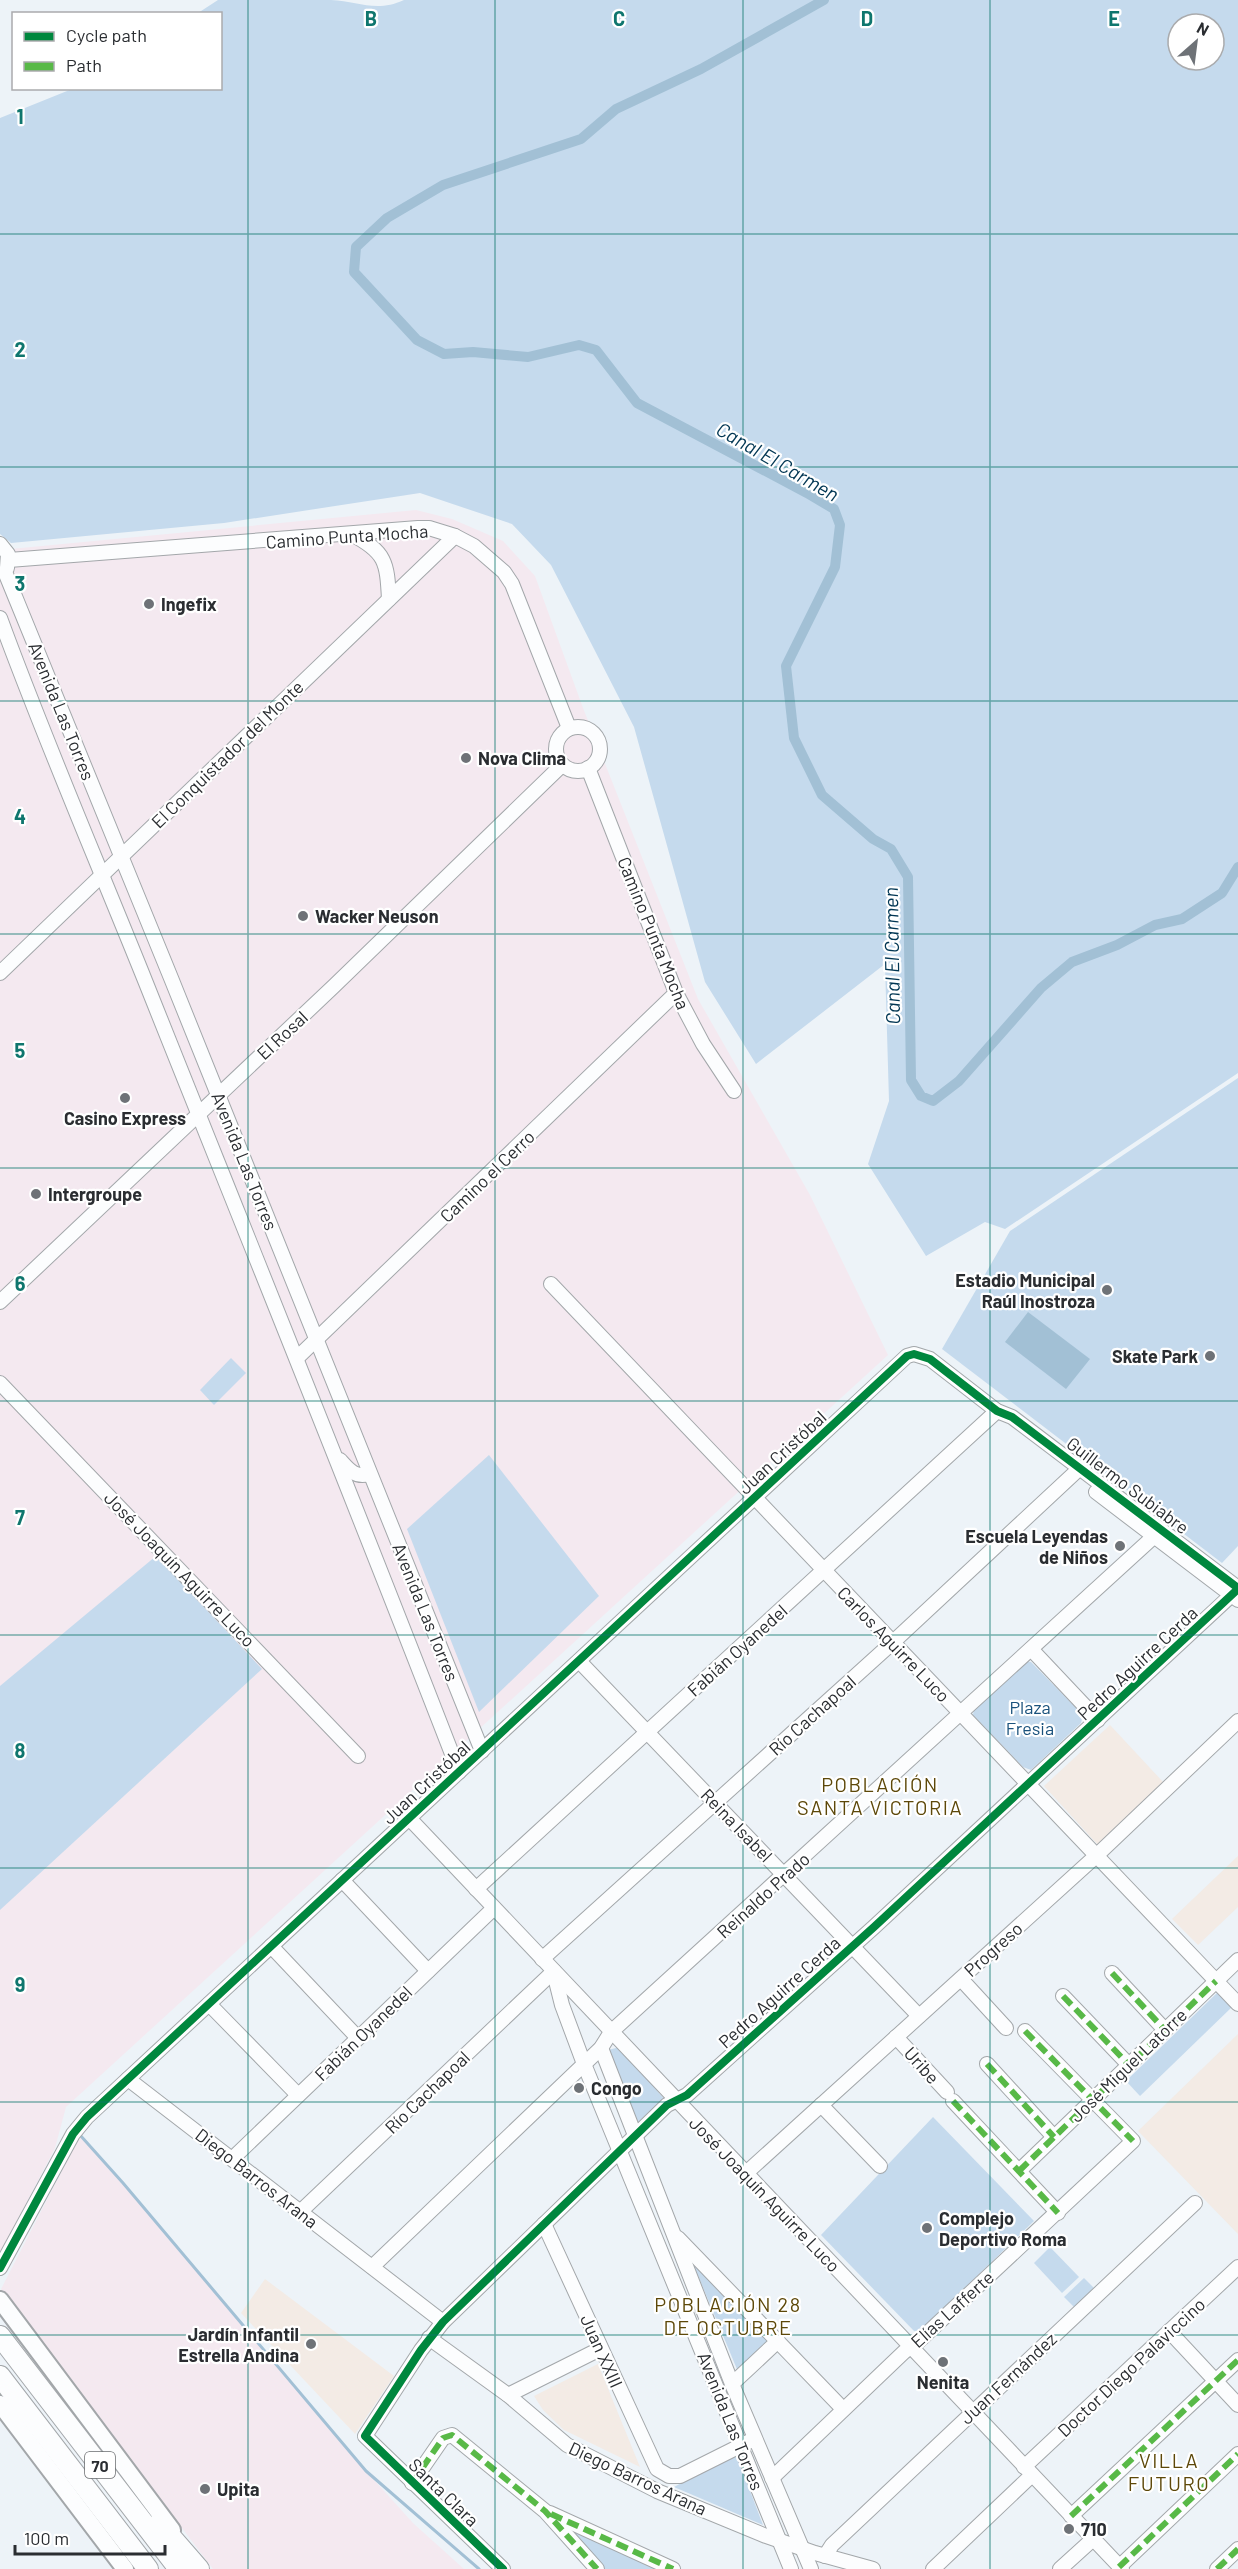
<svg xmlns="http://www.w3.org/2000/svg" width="1238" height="2569" viewBox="0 0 1238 2569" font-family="Barlow,sans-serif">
<rect width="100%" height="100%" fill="#edf3f8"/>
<g fill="#f4e9f0">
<polygon points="416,510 452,519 503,541 535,576 583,708 698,999 810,1195 888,1355 66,2107 55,2148 0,2253 0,550"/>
<polygon points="81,2134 366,2471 413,2523 464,2569 213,2569 1,2289"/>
</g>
<g fill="#f3ebe5">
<polygon points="1110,1725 1164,1783 1098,1845 1044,1786"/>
<polygon points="1238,1856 1238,1907 1198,1945 1172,1919"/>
<polygon points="1238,2034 1238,2234 1138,2131"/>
<polygon points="265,2279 394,2376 355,2434 241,2313"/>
<polygon points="598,2364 640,2467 564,2430 543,2410 534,2396"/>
</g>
<g fill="#c5daed" fill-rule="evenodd">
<path d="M218,0c37,0 75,0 113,0 27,1 45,13 73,0h834v1073l-233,156 -20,-7 -59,34 -58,-92 21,-63 -4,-137 -129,100 -51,-82 -71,-255 -83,-162 -39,-41 -92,-31 -196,30 -213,20 -11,-9v-416l72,-29 148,-1v-74l-22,-1zM1178,24h36v36h-36z"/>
<polygon points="1238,1078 1238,1546 1222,1563 942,1349 1010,1231"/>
<polygon points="231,1358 246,1373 214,1405 200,1390"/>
<polygon points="489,1455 599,1596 479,1712 407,1529"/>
<polygon points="156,1556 262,1669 0,1910 0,1686"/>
<polygon points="1024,1661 1031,1662 1083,1715 1081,1723 1031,1770 1023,1767 973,1715 974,1708"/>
<polygon points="1218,1992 1232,2007 1140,2096 1126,2081"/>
<polygon points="620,2047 665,2100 636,2125 608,2050"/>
<polygon points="933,2117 1034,2221 919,2332 914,2331 821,2235"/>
<polygon points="1050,2247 1079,2277 1062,2293 1034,2263"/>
<polygon points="689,2254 770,2339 739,2374"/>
<polygon points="1084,2278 1094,2288 1074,2307 1064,2297"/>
<polygon points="736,2454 763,2525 674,2487"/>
<polygon points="555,2520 664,2569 599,2569"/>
</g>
<polygon fill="#a2c0d5" points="1028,1312 1090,1359 1066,1389 1005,1342"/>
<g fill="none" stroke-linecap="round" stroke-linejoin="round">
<polyline stroke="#a2c0d5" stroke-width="3" points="80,2135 123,2183 366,2471 479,2569"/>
<polyline stroke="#a2c0d5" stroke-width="10" points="824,0 701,69 616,109 581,139 443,185 387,218 356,247 354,272 417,340 444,354 473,352 528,357 579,345 596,350 637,403 807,493 834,509 840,525 835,567 786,666 794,738 822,795 873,839 891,849 908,877 911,1080 921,1096 933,1101 959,1081 1041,988 1072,962 1117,945 1155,925 1182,919 1222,893 1238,867"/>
<g stroke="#a3a7aa" stroke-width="16">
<g id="minor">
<path d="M351,534c35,18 36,28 38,65"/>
<polyline points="0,544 8,554 7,568"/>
<polyline points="9,560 418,528 429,528 455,536 474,546 504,572 512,584 569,728"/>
<polyline points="5,572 171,978 482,1751"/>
<path d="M0,618c45,123 97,243 146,365 105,263 211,525 313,789"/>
<circle cx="578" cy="749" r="22"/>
<polyline points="588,768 676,993 703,1044 734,1091"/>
<polyline points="0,973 455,536"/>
<polyline points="551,1284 1238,2004"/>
<polyline points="0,1302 334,986 562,765"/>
<polyline points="297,1358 676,993"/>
<polyline points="0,1383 358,1756"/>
<path d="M340,1460c9,10 15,18 29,14"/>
<polyline points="1096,1492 1238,1600"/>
<polyline points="1031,1649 1098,1720"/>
<polyline points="579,1661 919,2016"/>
<polyline points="409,1818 1122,2569"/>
<polyline points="342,1880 428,1971"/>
<polyline points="476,1889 997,1411"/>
<polyline points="271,1946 358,2038"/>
<polyline points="542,1959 892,1643 1080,1468"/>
<polyline points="554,1973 562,2005 584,2064 791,2569"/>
<polyline points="1112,1973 1165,2030"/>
<polyline points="961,1979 1006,2028"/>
<polyline points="1063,1996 1129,2065"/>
<polyline points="209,2004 298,2095"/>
<polyline points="896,2037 947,2092"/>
<polyline points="601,2048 732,2384 811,2569"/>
<polyline points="987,2064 1054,2137"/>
<polyline points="128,2079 443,2322"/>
<polyline points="953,2101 1058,2213"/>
<polyline points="821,2105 880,2166"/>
<polyline points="232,2159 494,1908"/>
<polyline points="1019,2171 1238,1960"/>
<polyline points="745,2174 1096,1856 1238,1721"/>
<polyline points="300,2212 554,1971"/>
<polyline points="544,2224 657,2469 669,2476 680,2476 750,2441"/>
<polyline points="678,2238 843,2409"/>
<polyline points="372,2267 601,2048 611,2032 1161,1530"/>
<polyline points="0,2268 73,2134 87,2117 907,1356 914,1354 930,1359 997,1411 1012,1417 1238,1588"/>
<polyline points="1169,2331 1238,2405"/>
<polyline points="429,2338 508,2395 567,2445 657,2491 766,2536 815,2553 873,2569"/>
<polyline points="732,2384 778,2341"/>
<polyline points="508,2395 600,2349"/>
<polyline points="1024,2467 1238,2267"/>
<polyline points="772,2478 904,2352 920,2340 1133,2141 1025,2031"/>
<polyline points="412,2483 443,2438 452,2435 545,2511 597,2569"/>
<polyline points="550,2513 673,2569"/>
<polyline points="1071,2516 1238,2360"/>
<polyline points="825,2556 832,2545 1195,2203"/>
<polyline points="1119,2567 1238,2454"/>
<polyline points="503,2569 365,2436 421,2350 443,2322 667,2105 687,2095 874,1927 1238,1589"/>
<polyline points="933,2569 1032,2475"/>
<polyline points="1060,2569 1093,2539"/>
<polyline points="1217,2569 1238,2549"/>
</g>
</g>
<g stroke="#a3a7aa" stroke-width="20">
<g id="major">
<polyline points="0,2300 172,2530"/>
<polyline points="0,2404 125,2569"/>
</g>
</g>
<g stroke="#a3a7aa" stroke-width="22">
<g id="highway">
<polyline points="0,2336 179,2569"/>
<polyline points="0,2376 148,2569"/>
<polyline points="159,2523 199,2569"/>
</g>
</g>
<use href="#minor" stroke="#fcfdfe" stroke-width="14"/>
<use href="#major" stroke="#fcfdfe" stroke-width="16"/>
<use href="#highway" stroke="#fcfdfe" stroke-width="20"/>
<g stroke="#58b947" stroke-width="6" stroke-dasharray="12 6" stroke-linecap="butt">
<polyline points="1112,1973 1165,2030"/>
<polyline points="1063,1996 1129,2065"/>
<polyline points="1025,2031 1133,2141"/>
<polyline points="987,2064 1054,2137"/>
<polyline points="953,2101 1058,2213"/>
<polyline points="1019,2171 1216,1981"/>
<polyline points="412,2483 443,2438 452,2435 545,2511 597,2569"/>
<polyline points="551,2514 673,2569"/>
<polyline points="1071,2516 1238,2360"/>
<polyline points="1119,2567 1238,2454"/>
<polyline points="1217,2569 1238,2549"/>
</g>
<g stroke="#fff" stroke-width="11">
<g id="cycleway">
<polyline points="0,2268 73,2134 87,2117 907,1356 914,1354 930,1359 997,1411 1012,1417 1238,1588"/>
<polyline points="503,2569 365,2436 421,2350 443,2322 667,2105 687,2095 874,1927 1238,1589"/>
</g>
</g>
<use href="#cycleway" stroke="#00873e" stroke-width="8"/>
</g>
<path fill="none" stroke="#0f766e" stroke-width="1.5" stroke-opacity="0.55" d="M248,0v2569M495,0v2569M743,0v2569M990,0v2569M0,234h1238M0,467h1238M0,701h1238M0,934h1238M0,1168h1238M0,1401h1238M0,1635h1238M0,1868h1238M0,2102h1238M0,2335h1238"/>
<g fill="#6e7277" stroke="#fff" stroke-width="2">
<circle cx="149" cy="604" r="6"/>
<circle cx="466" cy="758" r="6"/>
<circle cx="303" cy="916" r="6"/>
<circle cx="125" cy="1098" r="6"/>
<circle cx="36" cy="1194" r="6"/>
<circle cx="1107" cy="1290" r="6"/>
<circle cx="1210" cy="1356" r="6"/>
<circle cx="1120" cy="1546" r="6"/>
<circle cx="579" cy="2088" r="6"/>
<circle cx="927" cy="2228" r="6"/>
<circle cx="311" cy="2344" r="6"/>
<circle cx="943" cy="2362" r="6"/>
<circle cx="205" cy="2489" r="6"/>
<circle cx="1069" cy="2529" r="6"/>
</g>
<g text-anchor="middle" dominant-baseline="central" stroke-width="4.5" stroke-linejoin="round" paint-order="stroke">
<rect fill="#fff" stroke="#6a6c6f" stroke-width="1.5" x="85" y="2452" width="30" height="26" rx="4.5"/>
<g font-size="16" font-weight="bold" fill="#2a2d31">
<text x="100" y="2465">70</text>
</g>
<g font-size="18" fill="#2a2d31" stroke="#fff">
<text transform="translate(347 536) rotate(-4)">Camino Punta Mocha</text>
<text transform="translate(62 711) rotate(68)">Avenida Las Torres</text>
<text transform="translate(227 754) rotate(-44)">El Conquistador del Monte</text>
<text transform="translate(654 933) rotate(68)">Camino Punta Mocha</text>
<text transform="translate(282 1035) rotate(-43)">El Rosal</text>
<text transform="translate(245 1161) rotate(68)">Avenida Las Torres</text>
<text transform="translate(487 1176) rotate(-44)">Camino el Cerro</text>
<text transform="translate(782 1452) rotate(-43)">Juan Cristóbal</text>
<text transform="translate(1128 1485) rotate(37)">Guillermo Subiabre</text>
<text transform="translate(180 1569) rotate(46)">José Joaquín Aguirre Luco</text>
<text transform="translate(426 1612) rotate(68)">Avenida Las Torres</text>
<text transform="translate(894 1644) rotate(46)">Carlos Aguirre Luco</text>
<text transform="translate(737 1650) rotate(-42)">Fabián Oyanedel</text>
<text transform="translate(1137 1663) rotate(-43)">Pedro Aguirre Cerda</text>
<text transform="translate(812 1715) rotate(-42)">Río Cachapoal</text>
<text transform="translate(426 1782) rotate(-43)">Juan Cristóbal</text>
<text transform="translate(737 1825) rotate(46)">Reina Isabel</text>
<text transform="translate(763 1895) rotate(-42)">Reinaldo Prado</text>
<text transform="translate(993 1949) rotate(-42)">Progreso</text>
<text transform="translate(779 1992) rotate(-42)">Pedro Aguirre Cerda</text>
<text transform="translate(363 2033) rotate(-44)">Fabián Oyanedel</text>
<text transform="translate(922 2065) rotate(48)">Uribe</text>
<text transform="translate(1128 2065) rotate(-44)">José Miguel Latorre</text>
<text transform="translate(427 2092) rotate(-44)">Río Cachapoal</text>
<text transform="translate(257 2178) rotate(38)">Diego Barros Arana</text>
<text transform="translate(765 2194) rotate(46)">José Joaquín Aguirre Luco</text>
<text transform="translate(952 2309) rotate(-42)">Elías Lafferte</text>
<text transform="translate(602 2351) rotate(66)">Juan XXIII</text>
<text transform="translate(1131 2367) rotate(-43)">Doctor Diego Palaviccino</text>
<text transform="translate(1008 2378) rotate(-43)">Juan Fernández</text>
<text transform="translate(731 2421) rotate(68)">Avenida Las Torres</text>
<text transform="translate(638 2478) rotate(25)">Diego Barros Arana</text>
<text transform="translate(444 2492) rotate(44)">Santa Clara</text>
</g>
<g font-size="18" font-weight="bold" fill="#2a2d31" stroke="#fff" text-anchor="start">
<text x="161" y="604">Ingefix</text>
<text x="478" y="758">Nova Clima</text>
<text x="315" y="916">Wacker Neuson</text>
<text x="125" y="1118" text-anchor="middle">Casino Express</text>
<text x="48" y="1194">Intergroupe</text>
<text x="1095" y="1280" text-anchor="end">Estadio Municipal<tspan x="1095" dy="21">Raúl Inostroza</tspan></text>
<text x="1198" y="1356" text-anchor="end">Skate Park</text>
<text x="1108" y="1536" text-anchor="end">Escuela Leyendas<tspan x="1108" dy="21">de Niños</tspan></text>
<text x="591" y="2088">Congo</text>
<text x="939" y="2218">Complejo<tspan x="939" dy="21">Deportivo Roma</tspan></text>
<text x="299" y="2334" text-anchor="end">Jardín Infantil<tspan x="299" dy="21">Estrella Andina</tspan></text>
<text x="943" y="2382" text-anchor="middle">Nenita</text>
<text x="217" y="2489">Upita</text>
<text x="1081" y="2529">710</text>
</g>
<g font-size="18" fill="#1a527c" stroke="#fff">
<text x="1030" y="1707">Plaza<tspan x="1030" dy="21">Fresia</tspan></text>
</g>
<g font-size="20" font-style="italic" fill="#013653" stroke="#fff">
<text transform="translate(778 461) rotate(30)">Canal El Carmen</text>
<text transform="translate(891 956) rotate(-91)">Canal El Carmen</text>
</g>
<g font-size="20" letter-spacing="1.5" fill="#5d4809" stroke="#fff">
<text x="880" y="1784">POBLACIÓN<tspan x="880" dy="23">SANTA VICTORIA</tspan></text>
<text x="728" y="2304">POBLACIÓN 28<tspan x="728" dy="23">DE OCTUBRE</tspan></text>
<text x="1169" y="2460">VILLA<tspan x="1169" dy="23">FUTURO</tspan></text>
</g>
</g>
<g font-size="20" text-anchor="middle" font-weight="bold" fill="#0f766e" stroke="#fff" stroke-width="4.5" stroke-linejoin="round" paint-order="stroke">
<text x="371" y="26">B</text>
<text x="619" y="26">C</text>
<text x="867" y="26">D</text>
<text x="1114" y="26">E</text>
<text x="20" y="124">1</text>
<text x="20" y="357">2</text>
<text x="20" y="591">3</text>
<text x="20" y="824">4</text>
<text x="20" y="1058">5</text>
<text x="20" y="1291">6</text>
<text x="20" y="1525">7</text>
<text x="20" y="1758">8</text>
<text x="20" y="1992">9</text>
</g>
<rect x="12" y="12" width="210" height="78" fill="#ffffff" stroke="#aaabad" stroke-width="1.5"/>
<rect x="24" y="32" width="30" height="9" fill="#00873e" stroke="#aaabad" stroke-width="1.5"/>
<text x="66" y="42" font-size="18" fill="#2a2d31">Cycle path</text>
<rect x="24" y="62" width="30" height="9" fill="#58b947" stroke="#aaabad" stroke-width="1.5"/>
<text x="66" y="72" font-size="18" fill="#2a2d31">Path</text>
<g transform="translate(1196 42) rotate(28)"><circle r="28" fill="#ffffff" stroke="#aaabad" stroke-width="1.5"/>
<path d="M0-4.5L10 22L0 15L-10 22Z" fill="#6e7277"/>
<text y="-9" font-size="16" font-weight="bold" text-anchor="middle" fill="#2a2d31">N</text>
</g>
<path d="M15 2545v9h150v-9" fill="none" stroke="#2a2d31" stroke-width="3"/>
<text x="24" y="2545" font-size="18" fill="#2a2d31" stroke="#ffffff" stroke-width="4.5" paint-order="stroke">100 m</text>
</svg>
